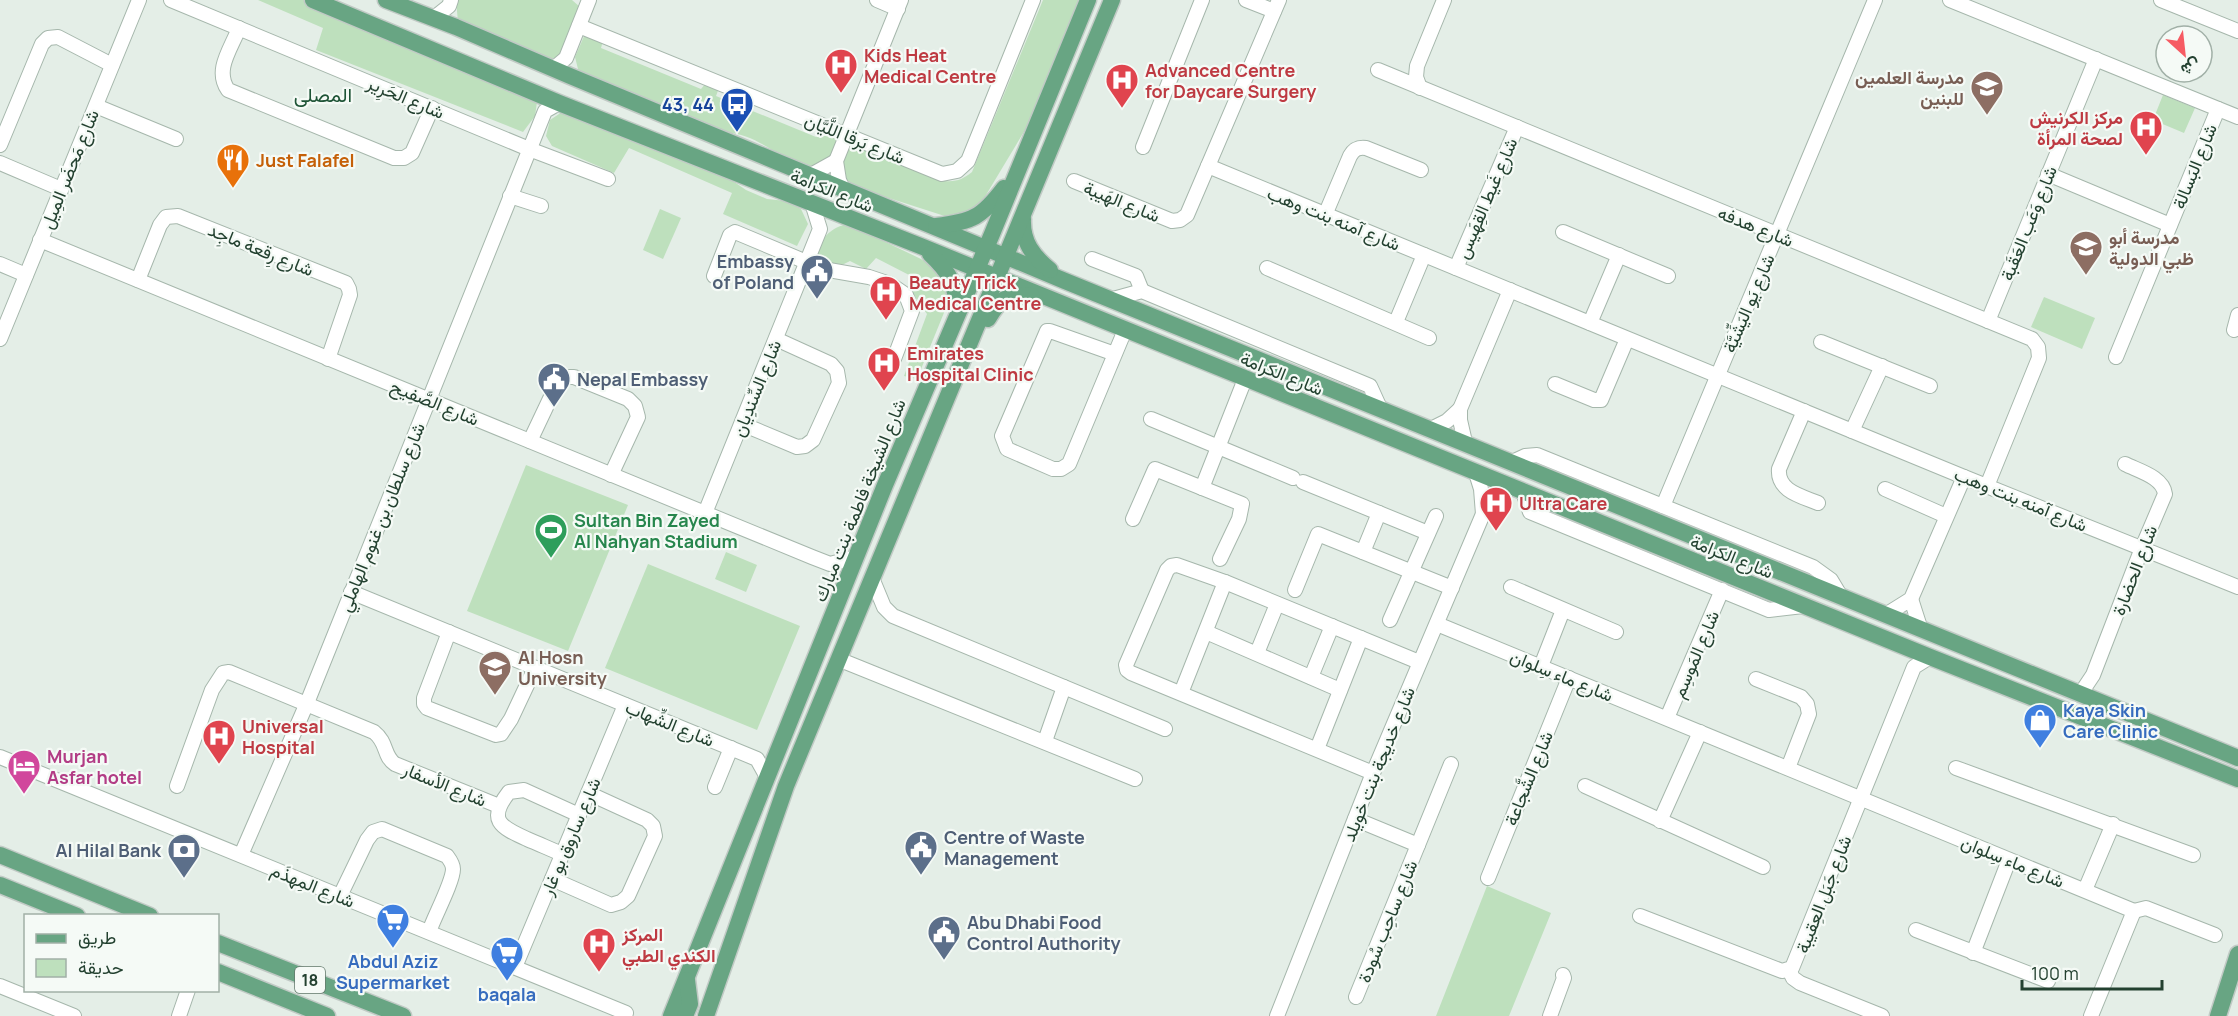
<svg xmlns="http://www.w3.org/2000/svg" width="2238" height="1016" viewBox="0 0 2238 1016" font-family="Manrope,Vazirmatn,sans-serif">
<rect width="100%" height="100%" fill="#e4eee7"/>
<g fill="#bee0bd">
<polygon points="258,0 307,0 537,102 535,116 523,132 316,50 323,28"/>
<path d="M456,0h116l8,7 -18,45 -10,9 -31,-10c-8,-15 -46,-22 -63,-29z"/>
<path d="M1043,0h39l-46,109 -11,21 -45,75 -26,14 -90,-29 -19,-10 -3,-19 7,-12 10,-2 86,34c12,1 18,-2 27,-9z"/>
<path d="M585,34l18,7 -2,7 100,41 5,-6 13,5 -3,8 100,41 4,-8 11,5 5,5 -2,17 -17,12c-11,-2 -21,-4 -31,-10 -20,-11 -41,-28 -65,-25l-142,-60 -4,-16z"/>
<polygon points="2163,95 2195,108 2184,133 2153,120"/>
<polygon points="565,110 724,175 746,190 767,199 786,201 801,209 808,224 797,246 723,214 732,193 629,148 614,173 552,146 546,136 550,120"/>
<polygon points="660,209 681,218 663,259 643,250"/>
<path d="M848,224l73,35 17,12 12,27 -33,81 -13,-3 23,-62 -17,-24 1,-14 -35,-18 -10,11 -16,-8 -12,6 -19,-3c-5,-20 10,-37 29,-40z"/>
<polygon points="2044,297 2095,318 2082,349 2031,327"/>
<polygon points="526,465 628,505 568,651 467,611"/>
<polygon points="726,552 757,565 746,592 715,579"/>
<polygon points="648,564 800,626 757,730 605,668"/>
<polygon points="1487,886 1551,913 1509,1016 1436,1016"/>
</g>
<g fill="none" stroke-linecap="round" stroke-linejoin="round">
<g stroke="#a6b7ac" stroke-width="16">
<g id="minor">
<polyline points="171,0 529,149 608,179"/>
<polyline points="877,0 898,9"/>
<polyline points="1246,0 1274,11"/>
<polyline points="1950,0 2238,117"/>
<polyline points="2161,0 2238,31"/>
<polyline points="434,18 449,6 451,0"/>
<polyline points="579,26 942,174 957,171 968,161 1033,0"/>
<path d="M239,28c-8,21 -25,42 -11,62l166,68h10l8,-5 20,-45"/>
<polyline points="553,69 566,58 589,0"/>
<polyline points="1378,70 2032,339 2038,347 2039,358 1987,486"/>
<polyline points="1420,88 1416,77 1417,66 1444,0"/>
<polyline points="96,106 176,139"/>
<polyline points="0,145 42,44 48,38 58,37 112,65"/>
<polyline points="1143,147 1202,0"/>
<polyline points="0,163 61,189"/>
<polyline points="1208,166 1964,477 2238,587"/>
<polyline points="2048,174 2170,225"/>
<polyline points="809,176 836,161"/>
<polyline points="1074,181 1172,221 1180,220 1187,215 1279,0"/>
<polyline points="843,189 839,180 836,161 901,0"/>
<polyline points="510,196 541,206"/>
<path d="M1325,215l25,-59c4,-7 8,-9 16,-8l55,22"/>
<polyline points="1563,232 1668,276"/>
<polyline points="40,240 812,557 830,564 856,557"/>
<polyline points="1092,259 1136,276 1142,291"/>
<polyline points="0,264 26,275"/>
<polyline points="1267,268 1429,338"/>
<polyline points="1456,268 1517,127"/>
<polyline points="714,276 730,235 735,232 823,269 869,277 890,284 906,295 912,311 894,359"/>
<polyline points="138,280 160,225 166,217 178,216 346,283 349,289 350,295 328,359"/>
<polyline points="1113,299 1142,291 1370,386 1380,408"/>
<polyline points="1988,321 2096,59"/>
<polyline points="1396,322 1424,255"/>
<polyline points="1590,323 1619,255"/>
<polyline points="2234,330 2238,315"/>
<polyline points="0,339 139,0"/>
<polyline points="1821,342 1930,386"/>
<polyline points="1115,354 1050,331 1047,331 1002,436 1007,449 1053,469 1061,469 1069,464 1125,330"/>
<polyline points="2116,357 2218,109"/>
<polyline points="1555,384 1594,400 1601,400 1627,339"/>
<polyline points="1460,409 1510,290"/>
<path d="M1804,411l-25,58c-2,22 22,27 39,34"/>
<polyline points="1151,419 1293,478"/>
<polyline points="742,424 797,447 805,446 813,440 839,383 837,371 831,364 776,339"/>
<polyline points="1431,429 1447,421 1460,409 1460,420 1465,442"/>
<polyline points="1852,431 1882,366"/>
<polyline points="530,441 557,384 564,377 574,377 628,399 635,406 638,417 611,475"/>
<polyline points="1512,462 1525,456 1537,455 1813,567 1831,580 1840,595"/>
<polyline points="1476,473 1481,489 1483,514"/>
<polyline points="1303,482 1428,533"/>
<polyline points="1202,488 1245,379"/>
<polyline points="1885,489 1946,516"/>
<polyline points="1523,492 1530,512 1769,610 1803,606"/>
<polyline points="1663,506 1875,0"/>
<polyline points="705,513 820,229 812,203"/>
<polyline points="1133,519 1155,469 1242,504 1239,519 1220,559"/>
<polyline points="1363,552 1379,513"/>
<polyline points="872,578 884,607 893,616 1165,729"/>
<polyline points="1511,587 1616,632"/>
<polyline points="1295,590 1318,534 1452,588"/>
<polyline points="351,592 757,759 767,777"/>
<polyline points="1911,599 1920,627"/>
<polyline points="1887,614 1911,599 1964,477"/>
<polyline points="1390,620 1436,516"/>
<polyline points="1437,624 2134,911"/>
<polyline points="449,632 424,698 424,704 427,708 496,735 501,734 511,719 535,668"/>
<polyline points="1206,632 1340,690"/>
<polyline points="1257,653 1277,604"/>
<polyline points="838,659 1135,779"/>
<polyline points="1541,666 1563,610"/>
<polyline points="1311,677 1332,626"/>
<polyline points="1756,679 1801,697 1807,704 1809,714 1788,768"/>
<polyline points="1181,693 1225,582"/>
<path d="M2081,693l12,-18 49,-127 23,-54c-2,-17 -26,-23 -40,-30"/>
<polyline points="1667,718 1722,590"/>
<polyline points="1045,741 1064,687"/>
<polyline points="1317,749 1361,638"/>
<polyline points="0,757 626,1013"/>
<polyline points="1956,768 2193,855"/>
<polyline points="1373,773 1131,673 1127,670 1126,665 1167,570 1171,566 1177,565 1225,582 1419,662"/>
<path d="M177,786l35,-96 11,-17 6,-1 145,60c14,11 9,24 21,32l104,42"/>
<polyline points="1585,786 1763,867"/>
<polyline points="715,787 731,748"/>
<polyline points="1355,819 1418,845"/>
<polyline points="1660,821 1700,732"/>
<path d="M562,854c-12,-5 -23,-10 -35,-15 -27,-12 -40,-19 -18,-47l15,-2 55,25"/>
<polyline points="241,855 307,703 545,111 559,103"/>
<polyline points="1488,878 1569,678"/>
<polyline points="552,879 611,905 621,902 628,896 655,836 653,826 647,820 588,793"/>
<polyline points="2085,890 2113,824"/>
<path d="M340,896l27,-56 6,-8 9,-3 65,27c3,4 6,8 6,13 0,13 -19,48 -24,63"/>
<polyline points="2134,911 2146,908 2215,935"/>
<polyline points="1640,916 1782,971 1792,968 1914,667 1930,657"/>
<polyline points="1916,930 2048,981"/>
<polyline points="1973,953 2009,860"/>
<polyline points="515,967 625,705"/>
<polyline points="1789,970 1793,978 1800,983 1882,1016"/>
<polyline points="0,986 74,1016"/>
<polyline points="1356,997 1451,764"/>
<polyline points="179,1016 188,990"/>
<polyline points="1277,1016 1373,773 1483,514 1497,498 1512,487"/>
<polyline points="1550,1016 1564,978 1563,975"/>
<polyline points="2091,1016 2134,911"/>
</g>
</g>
<g stroke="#c1cac5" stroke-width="19">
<g id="major">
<polyline points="313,0 559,103 923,247 1930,657 2238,779"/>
<polyline points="386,0 456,27 570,76 1065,281 2238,758"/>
<path d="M1023,219c-1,23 10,37 27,51"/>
<path d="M936,226c36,-4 46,-9 68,-38"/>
<path d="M930,254c21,20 25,29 28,58"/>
<path d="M988,319c13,-22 18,-25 44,-23"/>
<polyline points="0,855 150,916"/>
<polyline points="0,885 77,916"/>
<polyline points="218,943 403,1016"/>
<polyline points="218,972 327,1016"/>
<polyline points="671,1016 885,485 992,234 1088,0"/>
<polyline points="685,1016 690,1004 687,980"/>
<polyline points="706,1016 786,786 1112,0"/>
<polyline points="2218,1016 2238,954"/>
</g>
</g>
<use href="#minor" stroke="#fff" stroke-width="14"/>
<use href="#major" stroke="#68a583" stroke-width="16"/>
</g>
<defs>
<g id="hospital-pin" transform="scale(1.725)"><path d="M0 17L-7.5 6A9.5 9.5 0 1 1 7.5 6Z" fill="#e0444e" stroke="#f5faf6"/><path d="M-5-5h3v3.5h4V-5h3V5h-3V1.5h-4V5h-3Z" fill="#fff"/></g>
<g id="school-pin" transform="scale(1.725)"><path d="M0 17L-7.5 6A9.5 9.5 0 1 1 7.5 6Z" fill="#8d6e63" stroke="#f5faf6"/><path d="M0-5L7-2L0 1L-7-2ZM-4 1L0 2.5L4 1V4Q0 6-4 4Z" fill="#fff"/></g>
<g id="bus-pin" transform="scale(1.725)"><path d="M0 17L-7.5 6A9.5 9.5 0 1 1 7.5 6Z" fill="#1a4fb4" stroke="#f5faf6"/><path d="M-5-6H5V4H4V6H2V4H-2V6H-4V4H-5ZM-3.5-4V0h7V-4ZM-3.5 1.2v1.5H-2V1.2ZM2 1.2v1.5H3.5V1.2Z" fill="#fff"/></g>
<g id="restaurant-pin" transform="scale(1.725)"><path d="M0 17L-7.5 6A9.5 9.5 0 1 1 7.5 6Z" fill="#e8710a" stroke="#f5faf6"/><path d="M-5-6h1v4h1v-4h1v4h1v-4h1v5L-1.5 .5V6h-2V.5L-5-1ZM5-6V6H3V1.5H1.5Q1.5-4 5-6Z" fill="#fff"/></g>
<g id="civic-pin" transform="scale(1.725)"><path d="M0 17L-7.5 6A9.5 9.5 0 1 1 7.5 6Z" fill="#5c6f8a" stroke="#f5faf6"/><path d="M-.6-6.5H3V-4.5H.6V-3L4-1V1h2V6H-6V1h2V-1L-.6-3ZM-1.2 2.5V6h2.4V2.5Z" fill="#fff"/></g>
<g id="stadium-pin" transform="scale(1.725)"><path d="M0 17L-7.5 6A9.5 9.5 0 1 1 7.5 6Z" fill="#2e9e5b" stroke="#f5faf6"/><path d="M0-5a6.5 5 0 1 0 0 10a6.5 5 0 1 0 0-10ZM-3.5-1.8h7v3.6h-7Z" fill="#fff"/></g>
<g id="university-pin" transform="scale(1.725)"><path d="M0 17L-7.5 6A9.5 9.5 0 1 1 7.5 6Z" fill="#8d6e63" stroke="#f5faf6"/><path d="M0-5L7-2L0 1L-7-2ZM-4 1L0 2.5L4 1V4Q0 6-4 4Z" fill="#fff"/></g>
<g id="shop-pin" transform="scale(1.725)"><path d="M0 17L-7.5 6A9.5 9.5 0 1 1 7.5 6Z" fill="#3f7fe0" stroke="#f5faf6"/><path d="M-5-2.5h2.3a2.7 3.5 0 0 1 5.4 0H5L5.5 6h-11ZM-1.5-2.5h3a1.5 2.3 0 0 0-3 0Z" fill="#fff"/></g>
<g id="hotel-pin" transform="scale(1.725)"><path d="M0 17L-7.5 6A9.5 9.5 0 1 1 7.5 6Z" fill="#d1479c" stroke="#f5faf6"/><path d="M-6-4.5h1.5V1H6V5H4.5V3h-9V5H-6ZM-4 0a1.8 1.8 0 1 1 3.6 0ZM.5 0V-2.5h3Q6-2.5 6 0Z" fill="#fff"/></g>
<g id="bank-pin" transform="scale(1.725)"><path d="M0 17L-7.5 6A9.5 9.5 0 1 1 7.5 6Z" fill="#5c6f8a" stroke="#f5faf6"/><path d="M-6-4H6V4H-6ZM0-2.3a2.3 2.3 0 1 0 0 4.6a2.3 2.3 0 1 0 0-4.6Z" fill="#fff"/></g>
<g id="supermarket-pin" transform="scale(1.725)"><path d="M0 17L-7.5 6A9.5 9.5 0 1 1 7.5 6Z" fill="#3f7fe0" stroke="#f5faf6"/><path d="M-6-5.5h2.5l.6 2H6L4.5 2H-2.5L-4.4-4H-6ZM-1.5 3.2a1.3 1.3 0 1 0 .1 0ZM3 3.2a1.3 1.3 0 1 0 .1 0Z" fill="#fff"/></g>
</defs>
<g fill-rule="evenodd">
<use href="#hospital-pin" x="841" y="65"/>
<use href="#hospital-pin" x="1122" y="80"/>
<use href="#school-pin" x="1987" y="87"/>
<use href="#bus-pin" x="737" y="104"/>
<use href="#hospital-pin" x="2146" y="127"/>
<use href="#restaurant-pin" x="233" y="160"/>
<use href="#school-pin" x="2086" y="247"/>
<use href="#civic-pin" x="817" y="271"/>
<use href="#hospital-pin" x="886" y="292"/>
<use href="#hospital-pin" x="884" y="363"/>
<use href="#civic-pin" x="554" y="379"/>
<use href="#hospital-pin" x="1496" y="503"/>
<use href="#stadium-pin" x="551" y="530"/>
<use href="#university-pin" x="495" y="667"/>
<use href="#shop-pin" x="2040" y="720"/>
<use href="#hospital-pin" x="219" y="736"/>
<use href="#hotel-pin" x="24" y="766"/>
<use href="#civic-pin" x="921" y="847"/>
<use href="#bank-pin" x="184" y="850"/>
<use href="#supermarket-pin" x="393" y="920"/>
<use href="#civic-pin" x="944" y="932"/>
<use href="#hospital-pin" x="599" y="944"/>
<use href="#supermarket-pin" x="507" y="953"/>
</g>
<g text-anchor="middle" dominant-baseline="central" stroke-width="4.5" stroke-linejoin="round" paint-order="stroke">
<rect fill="#f5faf6" stroke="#62786b" stroke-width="1.5" x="295" y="967" width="30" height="26" rx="4.5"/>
<g font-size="16" font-weight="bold" fill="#234130">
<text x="310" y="980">18</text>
</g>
<g font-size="18" font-weight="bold" fill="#be3a42" stroke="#f5faf6" text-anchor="start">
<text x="864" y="55">Kids Heat<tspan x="864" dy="21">Medical Centre</tspan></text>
<text x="1145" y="70">Advanced Centre<tspan x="1145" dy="21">for Daycare Surgery</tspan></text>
<text x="2123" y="117" text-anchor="end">مركز الكرنيش<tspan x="2123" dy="21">لصحة المرأة</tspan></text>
<text x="909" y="282">Beauty Trick<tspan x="909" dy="21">Medical Centre</tspan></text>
<text x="907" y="353">Emirates<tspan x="907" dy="21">Hospital Clinic</tspan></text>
<text x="1519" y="503">Ultra Care</text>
<text x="242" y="726">Universal<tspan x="242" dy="21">Hospital</tspan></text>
<text x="622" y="934">المركز<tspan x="622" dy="21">الكندي الطبي</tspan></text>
</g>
<g font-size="18" font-weight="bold" fill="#785e54" stroke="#f5faf6" text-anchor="start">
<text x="1964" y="77" text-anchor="end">مدرسة العلمين<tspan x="1964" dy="21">للبنين</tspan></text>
<text x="2109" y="237">مدرسة أبو<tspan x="2109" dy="21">ظبي الدولية</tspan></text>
<text x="518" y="657">Al Hosn<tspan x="518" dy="21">University</tspan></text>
</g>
<g font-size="18" fill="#234130" stroke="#f5faf6">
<text transform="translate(406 97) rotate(23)">شارع الحَرِير</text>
<text transform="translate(855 138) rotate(22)">شارع بَرقا اللَّيَّان</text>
<text transform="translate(2194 166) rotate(-68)">شارع البَسالة</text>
<text transform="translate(69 169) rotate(-68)">شارع مَحضَر المِيل</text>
<text transform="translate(832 190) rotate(22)">شارع الكرامة</text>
<text transform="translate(1486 198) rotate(-67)">شارع غَيط القِهَيس</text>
<text transform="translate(1122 201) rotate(22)">شارع الهَيبة</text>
<text transform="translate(1334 218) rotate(22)">شارع آمنه بنت وهب</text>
<text transform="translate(2028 223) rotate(-68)">شارع وَعَب العَقَبة</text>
<text transform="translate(1756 226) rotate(22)">شارع هدفه</text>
<text transform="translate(261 249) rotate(22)">شارع رِقعة ماجِد</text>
<text transform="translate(1748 303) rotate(-67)">شارع يَو اليَشِّيَّة</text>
<text transform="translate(1282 373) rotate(22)">شارع الكرامة</text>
<text transform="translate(756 388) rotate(-68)">شارع السِّندِيان</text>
<text transform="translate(435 402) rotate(22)">شارع الصَّفِيح</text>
<text transform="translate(2021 499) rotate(22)">شارع آمنه بنت وهب</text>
<text transform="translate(859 500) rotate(-68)">شارع الشيخة فاطمة بنت مبارك</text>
<text transform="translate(381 517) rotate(-68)">شارع سلطان بن غنوم الهاملي</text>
<text transform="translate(1732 556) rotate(22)">شارع الكرامة</text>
<text transform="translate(2134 570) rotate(-69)">شارع الحضارة</text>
<text transform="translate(1695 654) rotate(-67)">شارع المَوسِم</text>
<text transform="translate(1562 675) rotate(22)">شارع ماء سِلوان</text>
<text transform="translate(670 723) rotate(22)">شارع الشِّهاب</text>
<text transform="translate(1378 764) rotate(-68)">شارع خديجة بنت خويلد</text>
<text transform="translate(1528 778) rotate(-68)">شارع الشَّجاعة</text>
<text transform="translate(445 784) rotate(22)">شارع الأسفار</text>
<text transform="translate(570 836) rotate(-67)">شارع ساروق بو غار</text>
<text transform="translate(2013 861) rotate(22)">شارع ماء سِلوان</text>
<text transform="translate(313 885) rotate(22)">شارع المِهذَم</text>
<text transform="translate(1823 894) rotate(-69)">شارع جَبَل العِقيبة</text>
<text transform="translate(1387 921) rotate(-68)">شارع ساحِب سُودة</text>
</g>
<g font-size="18" font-weight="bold" fill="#164399" stroke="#f5faf6" text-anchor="end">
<text x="714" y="104">43, 44</text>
</g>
<g font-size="18" font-weight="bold" fill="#c56008" stroke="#f5faf6" text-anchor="start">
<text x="256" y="160">Just Falafel</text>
</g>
<g font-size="18" font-weight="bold" fill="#4e5e75" stroke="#f5faf6" text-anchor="start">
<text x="794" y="261" text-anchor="end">Embassy<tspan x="794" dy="21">of Poland</tspan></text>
<text x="577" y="379">Nepal Embassy</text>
<text x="944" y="837">Centre of Waste<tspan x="944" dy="21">Management</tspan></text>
<text x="161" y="850" text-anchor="end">Al Hilal Bank</text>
<text x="967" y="922">Abu Dhabi Food<tspan x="967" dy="21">Control Authority</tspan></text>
</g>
<g font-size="18" font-weight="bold" fill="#27864d" stroke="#f5faf6" text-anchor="start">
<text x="574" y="520">Sultan Bin Zayed<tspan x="574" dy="21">Al Nahyan Stadium</tspan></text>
</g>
<g font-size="18" font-weight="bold" fill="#366cbe" stroke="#f5faf6">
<text x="2063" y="710" text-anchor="start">Kaya Skin<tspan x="2063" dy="21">Care Clinic</tspan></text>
<text x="393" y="961">Abdul Aziz<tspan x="393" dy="21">Supermarket</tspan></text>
<text x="507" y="994">baqala</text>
</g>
<g font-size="18" font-weight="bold" fill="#b23c85" stroke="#f5faf6" text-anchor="start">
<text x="47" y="756">Murjan<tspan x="47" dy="21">Asfar hotel</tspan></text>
</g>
<g font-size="20" fill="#1e5436" stroke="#f5faf6">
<text x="323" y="94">المصلى</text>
</g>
</g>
<rect x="24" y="914" width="195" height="78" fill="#f5faf6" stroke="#a1b0a7" stroke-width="1.5"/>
<rect x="36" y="934" width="30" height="9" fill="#68a583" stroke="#a1b0a7" stroke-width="1.5"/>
<text x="78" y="944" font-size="18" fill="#234130">طريق</text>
<rect x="36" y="959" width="30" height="18" fill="#bee0bd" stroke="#a1b0a7" stroke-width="1.5"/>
<text x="78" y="974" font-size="18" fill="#234130">حديقة</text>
<g transform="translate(2184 54) rotate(153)"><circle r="28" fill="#f5faf6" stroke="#a1b0a7" stroke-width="1.5"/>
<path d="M0-4.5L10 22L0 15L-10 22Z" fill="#f65b63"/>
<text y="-9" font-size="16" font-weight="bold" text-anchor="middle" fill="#234130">ش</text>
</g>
<path d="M2022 980v9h140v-9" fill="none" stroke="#234130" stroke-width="3"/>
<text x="2031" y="980" font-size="18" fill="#234130" stroke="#f5faf6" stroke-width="4.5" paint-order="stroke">100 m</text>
</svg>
